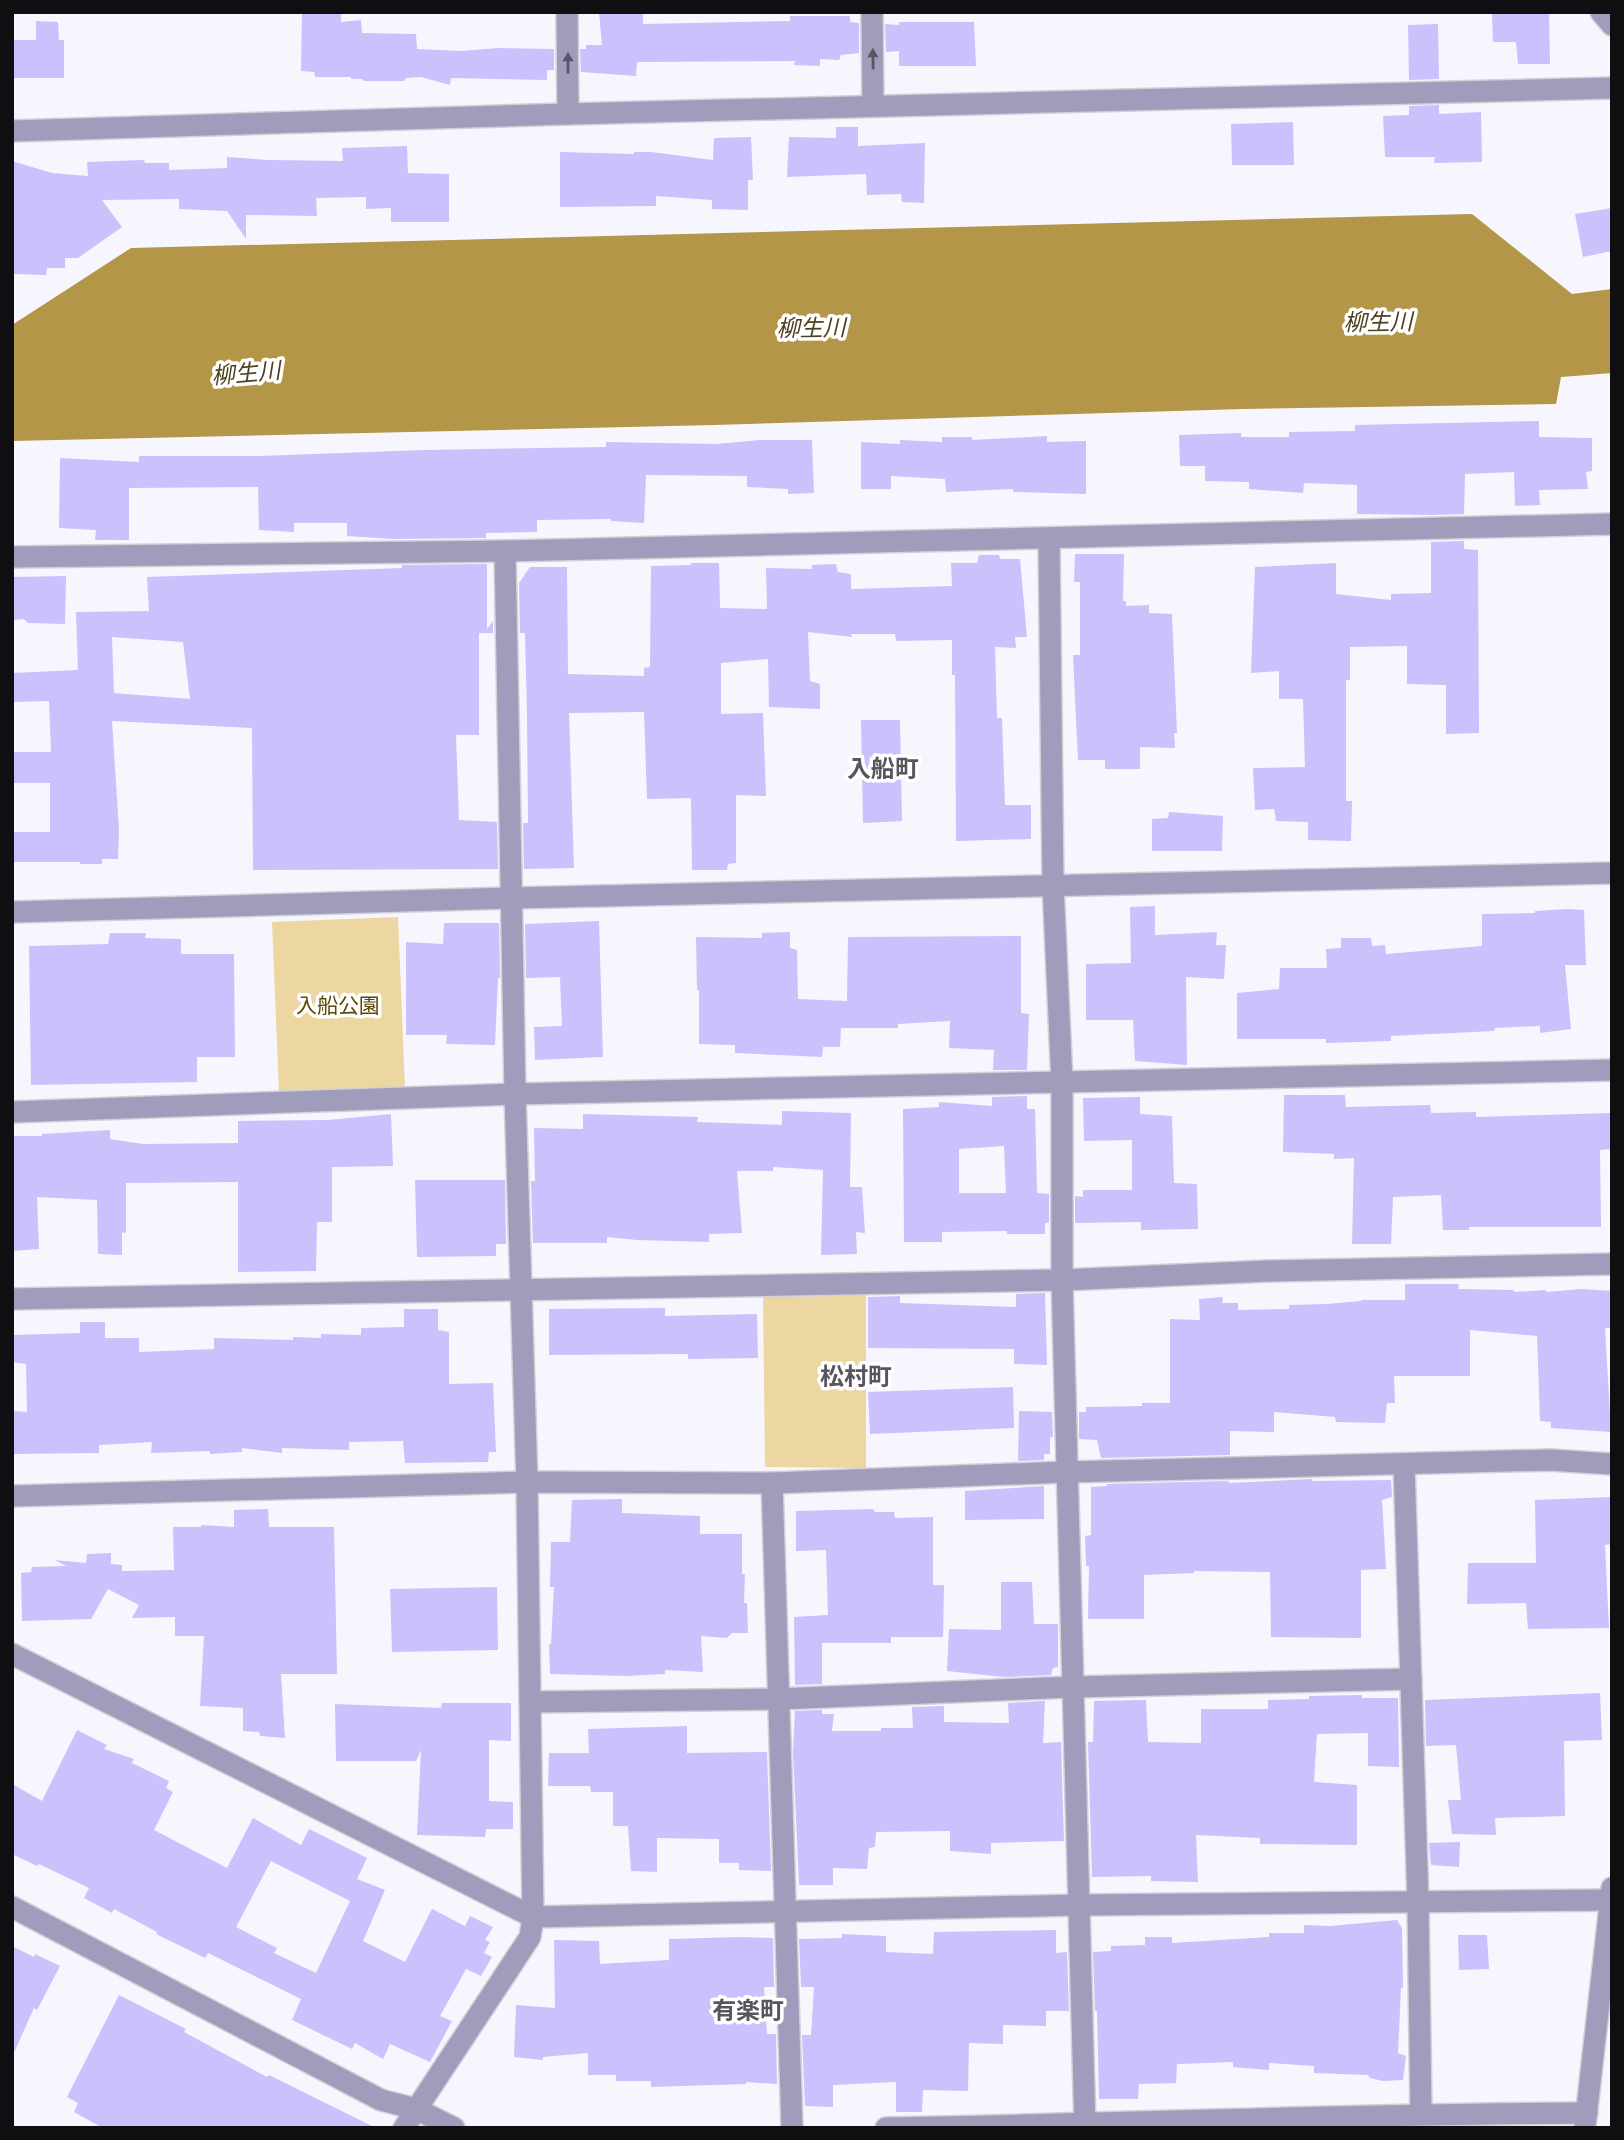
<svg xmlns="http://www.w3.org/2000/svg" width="1624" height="2140" viewBox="0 0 1624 2140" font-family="Cabin,'Noto Sans JP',sans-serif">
<rect width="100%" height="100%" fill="#f7f6fe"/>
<g fill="#ecd7a3">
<polygon points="398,917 405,1088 279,1093 272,922"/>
<polygon points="866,1293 866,1468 765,1467 763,1295"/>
</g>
<polygon fill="#b49648" points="1472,214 1572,294 1612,289 1612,373 1561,377 1556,404 1243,409 714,425 12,441 12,325 131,248"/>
<g fill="#cac1fd" fill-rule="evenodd">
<polygon points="302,12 341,12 341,22 361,20 362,33 416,34 417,49 461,51 498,48 554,49 554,70 547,70 547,80 451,78 450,85 421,77 406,78 404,81 364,81 362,79 351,79 351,77 315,77 314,72 301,71"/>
<polygon points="599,12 643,12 643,24 790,21 790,16 850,16 850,22 859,23 859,53 841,55 839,60 820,59 820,66 794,65 795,61 637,62 636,76 581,72 580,49 586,49 586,45 602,45"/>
<polygon points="1492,12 1549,12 1550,64 1518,64 1516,42 1493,42"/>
<polygon points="36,21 58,22 59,40 64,40 64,78 12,78 12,40 36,40"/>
<polygon points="899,22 974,22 976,66 899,66 899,51 886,52 885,24 899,25"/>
<polygon points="1438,24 1439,79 1409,80 1408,25"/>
<polygon points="1439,105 1439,114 1481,112 1482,162 1434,163 1435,157 1385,157 1383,116 1409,115 1409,106"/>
<polygon points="1293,122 1294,165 1232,165 1231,124"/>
<polygon points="836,127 858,127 858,146 925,143 924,203 902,202 901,194 867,195 866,174 787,177 789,137 836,138"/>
<polygon points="751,137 753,180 748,180 748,210 712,209 712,200 656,196 656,206 560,207 560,152 634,154 634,152 651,152 713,160 714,138"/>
<polygon points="407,146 408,173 449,174 449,222 391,222 391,208 366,209 366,197 316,198 317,216 246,215 246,239 227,211 179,209 179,199 102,200 122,227 78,258 65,258 65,268 47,268 46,275 12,274 12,161 52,173 88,176 87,162 144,160 145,163 169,163 169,170 227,168 227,157 268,160 343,161 342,148"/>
<polygon points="1612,208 1612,251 1583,257 1575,214"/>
<polygon points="1539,421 1539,437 1592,438 1592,471 1586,472 1588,489 1539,490 1540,505 1515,506 1514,472 1465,474 1464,514 1432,515 1357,514 1357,485 1304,483 1303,493 1249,489 1249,482 1205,481 1205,466 1180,466 1179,435 1241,433 1241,437 1289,437 1289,432 1355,431 1355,425"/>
<polygon points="1047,436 1047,442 1086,441 1086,494 1013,492 1013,489 946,492 945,479 891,476 891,489 861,489 861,442 900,444 900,440 942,442 942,437 972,437 972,440"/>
<polygon points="760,440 812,440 814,493 788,494 788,489 747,487 747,476 646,475 644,523 611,521 611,519 537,520 537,532 486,533 486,538 393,539 347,536 347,523 294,523 294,532 259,530 258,487 129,488 129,540 95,540 96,530 59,528 60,458 139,462 139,456 258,456 424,450 606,447 606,442 716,444"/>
<polygon points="1464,541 1464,549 1478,550 1479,733 1446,734 1446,685 1407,684 1407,646 1350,647 1350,680 1346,680 1346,801 1352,801 1351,841 1308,840 1308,822 1276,821 1274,809 1255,810 1253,768 1305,767 1303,699 1279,699 1279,671 1251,673 1255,567 1336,563 1336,594 1391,600 1391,594 1431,593 1431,542"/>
<polygon points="1075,554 1124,554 1123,601 1126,601 1126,606 1149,605 1149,613 1172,614 1177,733 1174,733 1175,748 1140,747 1140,769 1105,769 1105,760 1078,760 1073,655 1080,655 1080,582 1074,582"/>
<polygon points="979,555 999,555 1000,559 1020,559 1027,637 1015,637 1016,648 995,647 997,718 1002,718 1005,805 1031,805 1031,839 956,841 955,675 952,675 952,640 896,641 895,634 851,634 852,637 808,632 810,681 820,684 820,709 769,707 768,659 721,663 721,714 763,713 766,796 736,795 736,863 728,864 727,870 692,870 691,798 647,799 644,712 569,713 574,868 524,869 523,823 528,823 527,714 525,633 520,633 519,583 530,567 567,567 568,674 644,676 644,668 650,667 651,566 691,565 691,563 719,563 720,608 767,609 766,568 812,569 812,565 836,564 838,572 851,574 851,589 952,586 951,563 977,563"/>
<path d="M487,564v65l6,-8v12h-14v102h-23l3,85 38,2 1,47 -245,1 -1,-142 -140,-7 7,109 -1,29h-16v5h-22v-2h-68v-30h38v-49h-38v-31h39l-2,-51 -37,1v-29l66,-3 -2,-58 73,-1 -2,-34 255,-9v-3zM112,637l71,5 7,57 -76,-6z"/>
<polygon points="66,576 65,624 28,623 24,619 12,620 12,577"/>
<polygon points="861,720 900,720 902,821 863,823"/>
<polygon points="1169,812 1223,816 1222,851 1152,851 1152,819 1168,818"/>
<polygon points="1155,906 1155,935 1217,932 1216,945 1226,945 1224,979 1186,977 1187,1065 1135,1061 1133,1020 1086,1020 1086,964 1131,963 1130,907"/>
<polygon points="1568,909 1584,910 1586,965 1565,965 1571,1029 1540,1033 1540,1026 1495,1028 1494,1031 1391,1036 1391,1041 1326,1043 1326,1039 1237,1039 1237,993 1279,989 1280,968 1327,968 1326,949 1341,948 1341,938 1371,938 1372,946 1385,945 1386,954 1482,946 1482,914 1535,913 1535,911"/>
<polygon points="599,921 603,1057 535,1060 534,1027 562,1026 560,977 526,978 525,924"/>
<polygon points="444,923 499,923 500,978 498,978 495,1045 446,1044 447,1035 406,1035 406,942 443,944"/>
<polygon points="790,932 790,948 797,950 798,999 847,1001 848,937 1021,936 1021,1013 1029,1014 1027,1070 993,1070 994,1050 949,1048 950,1021 898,1024 898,1028 841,1028 840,1047 823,1047 822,1057 735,1053 735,1045 699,1044 699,990 697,990 696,937 762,938 762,933"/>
<polygon points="110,933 146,933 145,938 181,939 181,954 234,954 235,1057 197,1057 197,1082 31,1085 29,946 108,944"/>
<polygon points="1284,1095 1345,1095 1346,1107 1430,1105 1431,1113 1476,1112 1476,1117 1612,1113 1612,1149 1600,1150 1601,1227 1469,1227 1469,1230 1443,1230 1441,1195 1393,1197 1391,1244 1352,1244 1354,1158 1334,1159 1334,1154 1283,1152"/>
<path d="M1027,1096v13h8l2,84 12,1v29h-4v11h-38v-3l-65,1v10h-38l-1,-133 36,-2v-5l53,4v-9zM1004,1146l2,47h-47v-44z"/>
<polygon points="1140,1097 1140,1114 1172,1116 1174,1183 1197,1184 1198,1229 1141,1230 1141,1222 1075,1223 1075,1196 1083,1197 1083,1190 1132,1190 1132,1140 1084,1141 1083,1098"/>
<polygon points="782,1111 851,1113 850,1187 862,1187 865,1233 856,1232 857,1254 821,1255 823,1170 773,1167 773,1171 737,1171 742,1233 709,1234 709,1242 637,1240 607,1237 607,1243 533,1243 531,1181 535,1181 534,1128 583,1129 583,1114 698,1117 697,1122 782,1125"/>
<polygon points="391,1114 393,1166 332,1167 332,1222 317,1222 316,1271 238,1272 238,1182 126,1183 126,1233 122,1232 122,1255 98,1254 97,1200 37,1197 39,1249 12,1251 14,1177 12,1176 12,1136 42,1136 42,1134 110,1130 110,1139 143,1144 238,1143 238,1121 328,1120"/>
<polygon points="415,1180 505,1180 506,1244 496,1244 496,1256 417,1257"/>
<polygon points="1405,1284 1459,1284 1458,1289 1513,1290 1515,1292 1545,1290 1547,1292 1581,1289 1612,1291 1612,1328 1605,1328 1611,1432 1551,1428 1551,1422 1540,1421 1537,1336 1470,1330 1470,1376 1394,1376 1395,1403 1387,1403 1385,1423 1336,1422 1335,1417 1274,1412 1274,1432 1230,1431 1230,1455 1101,1458 1097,1440 1079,1439 1079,1412 1086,1412 1086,1407 1142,1406 1142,1403 1170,1403 1170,1319 1200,1320 1199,1299 1223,1297 1222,1303 1238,1303 1238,1310 1289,1309 1289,1305 1327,1304 1361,1301 1361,1300 1405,1300"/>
<polygon points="1045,1293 1047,1365 1014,1364 1014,1349 868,1348 868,1297 900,1296 900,1303 1016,1307 1016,1294"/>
<polygon points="665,1308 665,1316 757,1314 758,1358 688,1359 688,1354 549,1355 549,1309"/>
<polygon points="404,1309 438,1309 438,1330 449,1332 449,1384 493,1383 496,1452 489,1452 488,1462 405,1463 403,1441 349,1442 349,1450 282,1448 282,1453 242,1448 242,1452 210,1454 210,1451 151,1453 152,1442 99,1445 99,1453 12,1454 12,1411 27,1412 26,1364 12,1362 12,1335 80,1333 80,1322 105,1322 105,1338 139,1338 139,1352 214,1349 214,1338 293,1340 293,1337 321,1338 321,1334 361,1335 361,1328 404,1327"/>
<polygon points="1013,1387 1014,1428 870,1434 868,1392"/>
<polygon points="1019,1411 1052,1412 1053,1437 1050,1437 1050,1454 1044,1454 1044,1460 1018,1461"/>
<polygon points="1312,1479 1312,1481 1391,1480 1392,1497 1382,1500 1386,1569 1361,1570 1361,1638 1271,1637 1270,1572 1194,1571 1194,1573 1144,1575 1144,1619 1088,1619 1089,1566 1086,1566 1085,1536 1091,1535 1091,1487 1107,1486 1107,1484 1229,1481 1229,1483"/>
<polygon points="1044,1486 1044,1519 965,1520 965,1491"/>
<polygon points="1612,1497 1612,1544 1605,1545 1609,1628 1528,1629 1526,1603 1467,1604 1468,1563 1536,1563 1535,1500"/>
<polygon points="622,1499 622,1513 700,1516 700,1534 742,1534 742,1574 745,1574 744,1603 747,1603 748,1633 732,1633 727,1638 701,1636 703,1672 665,1670 665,1674 626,1676 550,1674 549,1644 551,1644 554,1587 550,1587 551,1542 570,1542 572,1500"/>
<polygon points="268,1509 269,1527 334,1527 337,1674 281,1674 285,1738 260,1736 259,1732 243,1731 243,1708 200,1706 204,1636 175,1636 175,1617 132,1618 139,1605 108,1589 91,1619 22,1621 21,1573 31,1572 32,1567 66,1566 55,1560 86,1563 87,1554 111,1553 111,1564 122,1565 122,1571 174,1570 173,1527 201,1527 201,1525 234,1527 234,1510"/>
<polygon points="873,1509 875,1512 894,1512 895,1518 933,1517 933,1585 944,1585 943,1637 891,1637 891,1643 822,1643 822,1684 795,1685 794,1617 828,1615 826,1550 796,1551 796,1511"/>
<polygon points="1001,1582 1032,1582 1034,1624 1058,1624 1058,1667 1053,1668 1051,1675 1004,1677 947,1671 949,1629 1001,1630"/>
<polygon points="497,1587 498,1650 392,1652 390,1589"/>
<polygon points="1600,1693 1602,1740 1564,1741 1565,1816 1495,1818 1496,1835 1452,1834 1448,1800 1461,1800 1456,1745 1426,1746 1425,1700"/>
<polygon points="1362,1695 1362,1698 1398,1698 1399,1767 1368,1766 1368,1733 1317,1734 1314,1782 1357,1785 1357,1845 1260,1844 1260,1838 1196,1835 1198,1882 1151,1881 1151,1876 1092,1877 1088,1742 1093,1742 1094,1701 1146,1700 1148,1742 1201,1743 1201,1709 1268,1709 1268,1700 1309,1699 1309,1696"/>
<polygon points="1045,1701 1043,1743 1061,1742 1064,1841 991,1843 991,1854 950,1851 950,1831 876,1832 875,1847 869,1848 867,1869 833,1868 833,1885 799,1885 793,1751 795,1711 822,1710 822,1714 834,1714 832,1731 881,1731 881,1728 913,1728 912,1707 944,1706 944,1722 1009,1723 1008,1703"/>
<polygon points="442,1703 511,1703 511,1741 489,1740 489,1801 513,1802 513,1829 486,1829 485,1837 417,1835 421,1750 416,1761 336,1761 335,1704 441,1708"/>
<polygon points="687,1726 687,1753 767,1752 771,1871 739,1870 739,1863 719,1863 719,1839 657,1838 657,1872 631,1871 628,1826 613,1826 613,1792 591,1792 590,1786 548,1786 549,1753 589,1753 588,1729"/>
<path d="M77,1730l30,15 -3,4 30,10 -2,4 37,18 -3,7 7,4 -19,38 73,38 26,-50 48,27 8,-16 58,29 -10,21 28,11 -22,51 42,21 27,-53 33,17 5,-10 23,11 -8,13 5,2 -6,11 8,4 -11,19 -15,-7 -26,47 12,5 -22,41 -40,-18 -7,15 -28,-16 -3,6 -60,-29 9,-21 -93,-46 -3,5 -49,-24 1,-2 -43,-23 -2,4 -28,-15 5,-10 -50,-24 -2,2 -25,-12v-70l30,17zM271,1861l79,40 -34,72 -42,-20 3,-5 -41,-21z"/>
<polygon points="1460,1842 1459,1867 1431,1865 1429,1843"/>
<polygon points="1397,1920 1402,1928 1403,1988 1401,1988 1398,2053 1406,2056 1403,2080 1383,2081 1370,2078 1368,2075 1314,2073 1314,2066 1269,2063 1269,2070 1233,2067 1233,2062 1177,2064 1176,2083 1139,2084 1138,2099 1099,2099 1097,2011 1095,2011 1093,1952 1111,1951 1111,1946 1145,1945 1145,1937 1172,1937 1172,1943 1269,1937 1269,1933 1304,1933 1304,1925 1330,1926"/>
<polygon points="1056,1930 1056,1953 1067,1952 1069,2011 1046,2011 1046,2026 1003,2025 1003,2044 969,2043 968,2091 923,2090 922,2112 896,2112 896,2082 833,2085 833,2107 805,2106 802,2035 811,2035 814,1987 801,1987 799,1939 842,1938 842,1934 886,1936 886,1952 933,1954 934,1932"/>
<polygon points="1458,1935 1487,1935 1489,1969 1459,1970"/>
<polygon points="740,1937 773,1938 774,1987 764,1987 767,2034 776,2034 777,2084 746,2082 746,2084 651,2087 651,2081 616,2081 616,2075 588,2075 588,2053 543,2057 543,2060 514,2057 516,2005 555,2008 554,1940 599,1941 600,1964 669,1960 669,1939"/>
<polygon points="12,1946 34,1957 35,1954 60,1966 37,2010 34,2008 12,2057"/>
<polygon points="119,1995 186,2029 184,2032 267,2077 269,2075 376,2128 103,2128 74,2112 78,2103 67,2097"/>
</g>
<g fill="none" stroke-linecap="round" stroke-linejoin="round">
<g stroke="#d2d1d8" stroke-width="24">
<g id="minor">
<polyline points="567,12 568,114"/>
<polyline points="872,12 873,106"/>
<polyline points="1601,12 1612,25"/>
<polyline points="12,131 568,114 1612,88"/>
<polyline points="1049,538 1053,885 1062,1082 1062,1280 1085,2128"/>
<polyline points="12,557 505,551 1612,524"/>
<polyline points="12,912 512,898 1612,873"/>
<polyline points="12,1112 515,1094 1612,1070"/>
<polyline points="12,1299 1062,1280 1268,1271 1612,1264"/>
<polyline points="1404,1464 1418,1902 1421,2114"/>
<polyline points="772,1483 792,2128"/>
<polyline points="12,1496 527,1482 772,1483 1067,1472 1550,1460 1612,1464"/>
<polyline points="12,1654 533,1917 1079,1905 1612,1900"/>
<polyline points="530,1702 777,1699 1073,1687 1411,1679"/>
<polyline points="12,1907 381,2100 416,2109 454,2128"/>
<polyline points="1585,2126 1612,1888"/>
<polyline points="404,2128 530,1937 533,1917 527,1482 515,1094 505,551"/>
<path d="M886,2128c233,-4 467,-14 701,-15"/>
</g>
</g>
<use href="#minor" stroke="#a09cbc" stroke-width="21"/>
</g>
<defs><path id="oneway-solid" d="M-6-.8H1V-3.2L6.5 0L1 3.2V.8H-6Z" transform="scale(1.75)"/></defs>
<g fill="#585566">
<use href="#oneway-solid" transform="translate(873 59) rotate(-91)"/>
<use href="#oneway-solid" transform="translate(568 63) rotate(-90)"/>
</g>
<g text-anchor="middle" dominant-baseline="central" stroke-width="7" stroke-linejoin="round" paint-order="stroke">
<g font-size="21" fill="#5d4808" stroke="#fff">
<text x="338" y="1005">入船公園</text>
</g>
<g font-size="23" font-style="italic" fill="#4e411f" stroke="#fff">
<text transform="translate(1378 322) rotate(-1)">柳生川</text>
<text transform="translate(811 328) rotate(-1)">柳生川</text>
<text transform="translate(246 373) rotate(-5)">柳生川</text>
</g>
<g font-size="24" font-weight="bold" fill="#57565e" stroke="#fff">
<text x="883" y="768">入船町</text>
<text x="856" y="1376">松村町</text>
<text x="748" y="2010">有楽町</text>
</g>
</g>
<rect width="1624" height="2140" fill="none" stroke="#0f0e11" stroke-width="28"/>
</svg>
